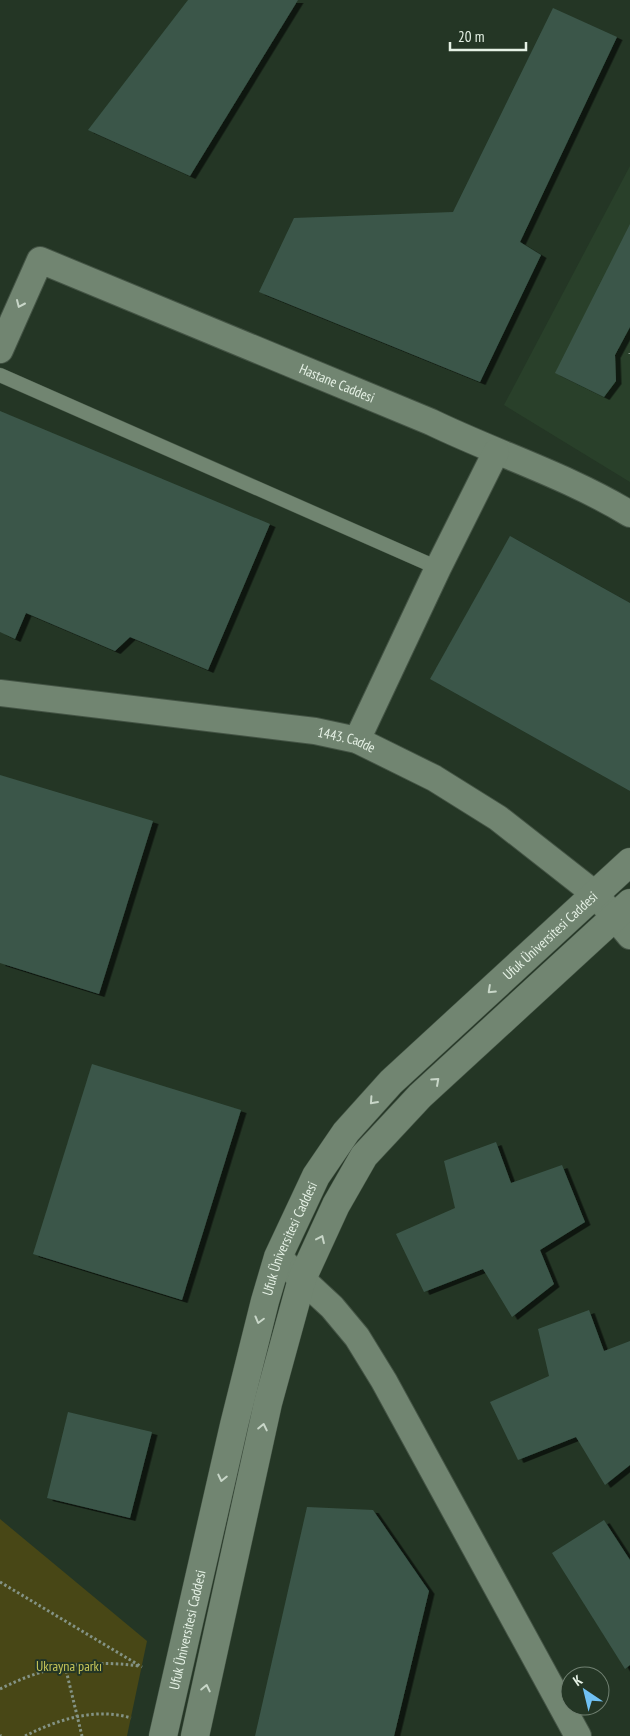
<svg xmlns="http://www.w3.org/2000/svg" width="630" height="1736" viewBox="0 0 630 1736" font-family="'PT Sans Narrow',sans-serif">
<defs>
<filter id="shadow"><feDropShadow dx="5.5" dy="3" stdDeviation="0" flood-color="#0009"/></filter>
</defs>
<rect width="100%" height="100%" fill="#243625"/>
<polygon fill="#29402a" points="630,166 630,482 504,405"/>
<polygon fill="#484716" points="0,1519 147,1641 127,1736 0,1736"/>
<g fill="#3b5649" filter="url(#shadow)">
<polygon points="188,0 298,0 190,176 88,130"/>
<polygon points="553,8 617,37 520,242 541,255 480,382 259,292 294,218 453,212"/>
<polygon points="630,224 630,327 615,355 616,381 604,397 555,373"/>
<polygon points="0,411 270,524 208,670 130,637 115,651 26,613 15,639 0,632"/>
<polygon points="510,536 630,603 630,791 430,679"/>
<polygon points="0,775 153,821 99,994 0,963"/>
<polygon points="92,1064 241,1110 182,1300 33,1254"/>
<polygon points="496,1142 511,1183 562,1165 585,1222 540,1250 554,1284 512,1317 483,1269 424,1292 396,1234 455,1208 444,1161"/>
<polygon points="589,1310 604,1351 630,1341 630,1465 605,1485 576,1437 518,1460 490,1402 549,1376 538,1329"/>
<polygon points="68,1412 152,1432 130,1518 47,1498"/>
<polygon points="307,1507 373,1510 429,1591 394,1736 255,1736"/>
<polygon points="604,1520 630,1560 630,1665 625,1669 552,1553"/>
</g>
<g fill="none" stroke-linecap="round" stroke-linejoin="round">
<g stroke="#445445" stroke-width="15">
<polyline id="lane" points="0,375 438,568"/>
</g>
<g stroke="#445445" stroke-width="28">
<g id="street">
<path id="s1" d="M0,350l40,-90 391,162c66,32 137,54 199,92"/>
<path id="s2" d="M0,693l315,38 42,9 77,38 64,40 97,76 35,42"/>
<polyline points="357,740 438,568 496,452"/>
<polyline points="278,1257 332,1307 357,1337 384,1381 578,1736"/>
</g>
</g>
<g stroke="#445445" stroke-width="29">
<g id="secondary">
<path id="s3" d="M163,1736l71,-311 31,-124 13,-44 38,-81 30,-44 45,-50 239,-220"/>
<polyline points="195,1736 268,1403 302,1279 336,1205 364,1156 420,1096 630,903"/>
</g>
</g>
<g stroke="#849385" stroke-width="3" stroke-dasharray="2.5 2.5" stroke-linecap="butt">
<polyline points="630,353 630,354"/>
<polyline points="0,1582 142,1667"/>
<polyline points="65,1666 82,1736"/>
<path d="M0,1689c45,-23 88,-30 139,-23"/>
<polyline points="0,1735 1,1736"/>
<path d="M25,1736c32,-16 70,-29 106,-18"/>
</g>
<use href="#lane" stroke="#718571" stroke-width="14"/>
<use href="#street" stroke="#718571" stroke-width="26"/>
<use href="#secondary" stroke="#718571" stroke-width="28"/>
</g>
<defs><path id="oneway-chevron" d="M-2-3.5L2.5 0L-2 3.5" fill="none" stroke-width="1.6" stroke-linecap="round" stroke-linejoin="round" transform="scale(1.25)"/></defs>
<g stroke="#c8d6c8">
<use href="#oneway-chevron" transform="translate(20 304) rotate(114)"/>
<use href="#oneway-chevron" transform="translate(491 990) rotate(137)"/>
<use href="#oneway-chevron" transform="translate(436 1081) rotate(-42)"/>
<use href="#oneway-chevron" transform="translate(373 1101) rotate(132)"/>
<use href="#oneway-chevron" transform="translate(321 1239) rotate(-65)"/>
<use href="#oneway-chevron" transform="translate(259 1320) rotate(105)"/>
<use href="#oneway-chevron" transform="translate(263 1427) rotate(-78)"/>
<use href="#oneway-chevron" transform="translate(222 1478) rotate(103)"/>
<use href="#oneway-chevron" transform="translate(206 1688) rotate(-78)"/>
</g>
<g text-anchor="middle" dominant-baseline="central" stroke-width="4" stroke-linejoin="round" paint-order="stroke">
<g font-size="14" fill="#e5f1e5" stroke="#243625">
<text stroke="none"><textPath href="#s1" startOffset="420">Hastane Caddesi</textPath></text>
<text stroke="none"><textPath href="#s2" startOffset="350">1443. Cadde</textPath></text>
<text stroke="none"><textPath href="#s3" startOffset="919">Ufuk Üniversitesi Caddesi</textPath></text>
<text stroke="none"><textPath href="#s3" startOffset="514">Ufuk Üniversitesi Caddesi</textPath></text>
<text stroke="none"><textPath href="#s3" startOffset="109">Ufuk Üniversitesi Caddesi</textPath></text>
</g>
<g font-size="14" fill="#c7c659" stroke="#243625">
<text x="69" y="1666">Ukrayna parkı</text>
</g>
</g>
<g transform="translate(585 1691) rotate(325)"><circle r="24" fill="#243625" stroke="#718172"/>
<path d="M0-4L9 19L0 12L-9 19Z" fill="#70c1f4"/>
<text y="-8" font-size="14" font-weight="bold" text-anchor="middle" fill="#e5f1e5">K</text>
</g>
<path d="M450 42v8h76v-8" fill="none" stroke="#e5f1e5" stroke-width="2.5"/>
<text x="458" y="42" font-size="15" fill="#e5f1e5" stroke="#243625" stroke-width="4" paint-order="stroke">20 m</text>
</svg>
